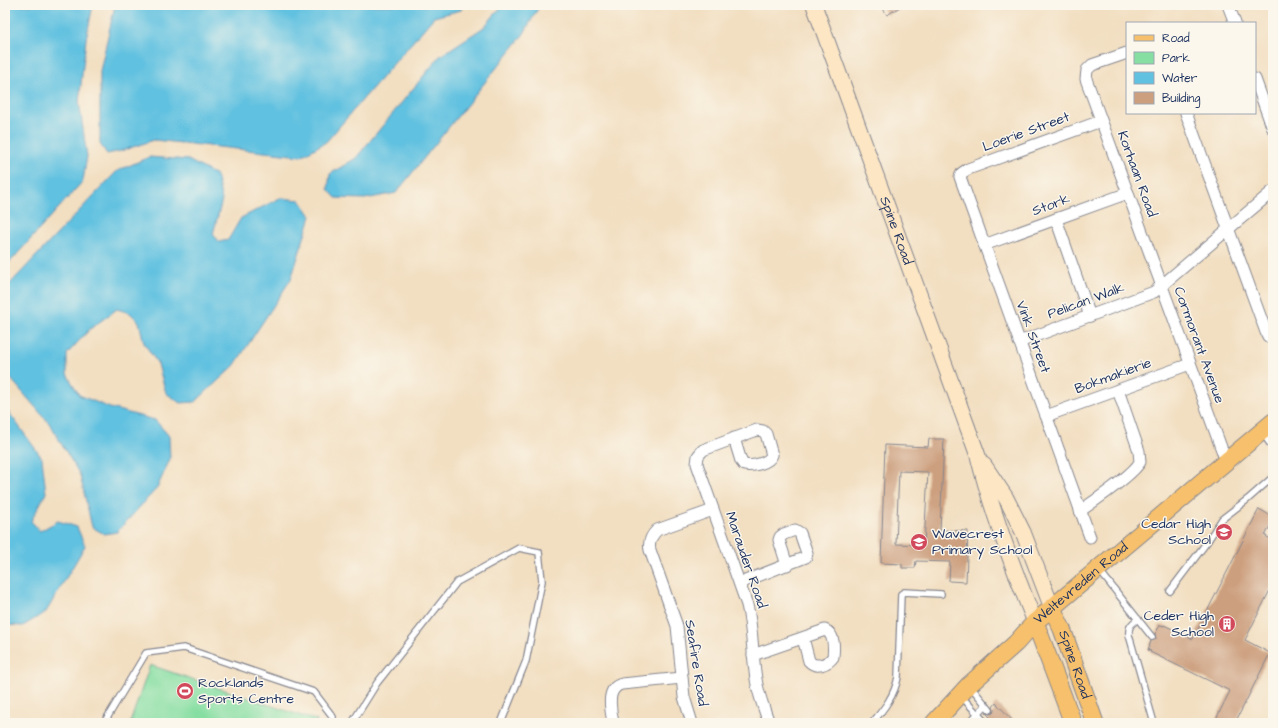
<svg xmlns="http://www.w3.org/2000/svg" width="1278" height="728" viewBox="0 0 1278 728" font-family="'Architects Daughter',sans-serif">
<rect width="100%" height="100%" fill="#fbf7ec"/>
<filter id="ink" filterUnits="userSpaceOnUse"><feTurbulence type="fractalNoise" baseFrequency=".025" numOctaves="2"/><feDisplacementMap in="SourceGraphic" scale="8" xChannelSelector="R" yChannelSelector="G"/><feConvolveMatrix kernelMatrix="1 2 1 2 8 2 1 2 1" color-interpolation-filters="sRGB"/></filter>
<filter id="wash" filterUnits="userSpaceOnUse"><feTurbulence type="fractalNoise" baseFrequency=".012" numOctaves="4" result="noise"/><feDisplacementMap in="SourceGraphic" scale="16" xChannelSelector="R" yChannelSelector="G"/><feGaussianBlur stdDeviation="0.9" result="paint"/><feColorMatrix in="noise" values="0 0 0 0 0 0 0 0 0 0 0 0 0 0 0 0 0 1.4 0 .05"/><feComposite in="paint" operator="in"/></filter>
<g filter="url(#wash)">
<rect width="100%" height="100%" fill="#f2dec0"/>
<polygon fill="#86dea2" stroke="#508680" points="150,665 308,718 317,720 316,723 130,723"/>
<g fill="#61c1e0" stroke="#3e789f">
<polygon points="5,5 93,5 86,39 79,102 87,156 83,181 10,262 5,263"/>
<polygon points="115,5 463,5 461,10 434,17 326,142 301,156 154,140 121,151 107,154 100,144 100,71"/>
<polygon points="503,5 540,5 523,35 396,193 365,199 336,198 328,189 330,174 356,158 440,56 484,27"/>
<polygon points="149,157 188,160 216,175 222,200 213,234 219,242 228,240 241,218 280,198 300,200 311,216 291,279 234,366 195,402 180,403 166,393 158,364 144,343 139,322 130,313 117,309 90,329 67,354 67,374 79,395 110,408 155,420 169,436 170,459 157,488 117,532 104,534 92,527 80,475 49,423 5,372 5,289 117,171"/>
<polygon points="5,407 42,458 46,493 31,521 40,531 58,521 77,527 85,546 46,612 23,626 5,625"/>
</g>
<g id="blocks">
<g fill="#cc9f7e" fill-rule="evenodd">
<polygon points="881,5 903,5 887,15"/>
<path d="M929,439h15l-4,91 28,1 -2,51 -17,-1 1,-19 -34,-1 -1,7h-13v-4l-21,-1 4,-118 43,2zM899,471l29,1 -4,73 -28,-1z"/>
<polygon points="1259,509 1273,517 1273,520 1265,536 1273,540 1273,584 1245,640 1270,653 1235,723 1214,723 1230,691 1150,652 1151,651 1148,650 1151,641 1156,639 1155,634 1160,625 1164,626 1164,625 1193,639"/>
<polygon points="996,703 1015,723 989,723 988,719 990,717 986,713 990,714 993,713 994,710 993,707"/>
</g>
</g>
</g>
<g filter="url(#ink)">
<use href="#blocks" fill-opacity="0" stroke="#86868f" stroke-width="1"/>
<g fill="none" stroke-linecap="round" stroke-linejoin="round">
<g stroke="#86868f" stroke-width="8">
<g id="service">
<polyline points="1263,434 1273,448"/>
<polyline points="1099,570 1152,637"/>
<polyline points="1170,591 1207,542 1222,519 1248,499 1273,477"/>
<path d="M1138,619c-7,5 -10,8 -9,16l25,88"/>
<polyline points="971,687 990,710"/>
<polyline points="961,696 985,722"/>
<polyline points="104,723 146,653 184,648 314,692 333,717 333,723"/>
<polyline points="352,723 377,683 457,582 519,548 539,552 542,581 526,661 501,723"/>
<path d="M872,723c12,-14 23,-28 26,-46l3,-83 3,-2 37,2"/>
<polyline points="969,723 986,705"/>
</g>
</g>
<g stroke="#86868f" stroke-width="13">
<g id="minor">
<polyline points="1228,5 1235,23"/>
<polyline points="1127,53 1092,65 1087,70 1086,79 1226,461"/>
<polyline points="1255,79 1273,129"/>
<polyline points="1186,113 1266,332 1268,336 1273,340"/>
<polyline points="1056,219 1090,316"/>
<polyline points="984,245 1128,193"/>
<polyline points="1019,342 1154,292 1273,191"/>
<polyline points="1046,416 1190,364"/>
<path d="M734,438l7,23 3,4c8,2 25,-2 28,-10l-6,-21 -3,-3 -6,-1 -54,20 -5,6 -1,8 50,141c6,24 5,49 9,74 2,15 8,29 13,44"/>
<path d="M1080,511c13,-9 53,-36 60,-49l-1,-11 -21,-61"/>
<polyline points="1090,537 960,177 962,173 968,169 1101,121"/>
<polyline points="740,583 806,557 807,553 800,533 795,530 784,534 780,537 779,540 787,565"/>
<path d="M753,655l72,-25c10,4 9,18 8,27 -5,7 -17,12 -24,4l-6,-23"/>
<path d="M613,723c-2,-13 -8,-35 9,-39l60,-6"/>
<path d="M692,723l-8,-26 -7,-71 -27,-76c-2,-8 1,-14 7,-20l56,-20"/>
</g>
</g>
<g stroke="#86868f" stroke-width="17">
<g id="secondary">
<path id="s1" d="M814,5l164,451c14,57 35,112 57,166"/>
<polyline points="984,465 1006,498 1023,532 1052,608"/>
</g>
</g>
<g stroke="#86868f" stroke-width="19">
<g id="primary">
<path id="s2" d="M1052,608l10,21 33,94"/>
<polyline points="1035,622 1073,723"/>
<path id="s3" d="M934,723l35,-38 47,-42 19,-21 238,-200"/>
</g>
</g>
<use href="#service" stroke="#fff" stroke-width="5.5"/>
<use href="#minor" stroke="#fff" stroke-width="11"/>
<use href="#secondary" stroke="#fce6c4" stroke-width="15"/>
<use href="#primary" stroke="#f7c06c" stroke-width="17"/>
</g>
</g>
<defs>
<g id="school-disc" transform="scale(0.9)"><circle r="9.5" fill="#d1495b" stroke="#fbf7ec"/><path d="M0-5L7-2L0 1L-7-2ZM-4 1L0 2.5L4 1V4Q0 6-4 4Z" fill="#fff"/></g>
<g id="building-disc" transform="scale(0.9)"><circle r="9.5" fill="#d1495b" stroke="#fbf7ec"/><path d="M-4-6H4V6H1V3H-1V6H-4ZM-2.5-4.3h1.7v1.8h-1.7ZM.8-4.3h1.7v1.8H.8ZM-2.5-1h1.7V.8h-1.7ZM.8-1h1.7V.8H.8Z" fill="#fff"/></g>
<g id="stadium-disc" transform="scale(0.9)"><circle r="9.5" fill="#d1495b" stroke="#fbf7ec"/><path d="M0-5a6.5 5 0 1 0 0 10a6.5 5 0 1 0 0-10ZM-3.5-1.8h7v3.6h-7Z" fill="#fff"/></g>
</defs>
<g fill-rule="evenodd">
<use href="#school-disc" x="1224" y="532"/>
<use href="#school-disc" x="919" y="542"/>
<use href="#building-disc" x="1227" y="624"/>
<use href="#stadium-disc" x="185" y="691"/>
</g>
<g text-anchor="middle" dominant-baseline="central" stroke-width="3" stroke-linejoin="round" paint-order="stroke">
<g font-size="14" fill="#1b2f5e" stroke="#fbf7ec">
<text transform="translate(1026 132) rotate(-20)">Loerie Street</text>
<text transform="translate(1137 174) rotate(70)">Korhaan Road</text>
<text transform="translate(1051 205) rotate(-20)">Stork</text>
<text stroke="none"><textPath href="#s1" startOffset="240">Spine Road</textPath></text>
<text transform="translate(1086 301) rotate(-20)">Pelican Walk</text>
<text transform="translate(1033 337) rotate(70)">Vink Street</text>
<text transform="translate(1199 345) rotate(70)">Cormorant Avenue</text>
<text transform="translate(1113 376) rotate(-20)">Bokmakierie</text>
<text transform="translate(746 560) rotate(71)">Marauder Road</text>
<text stroke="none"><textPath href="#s3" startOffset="203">Weltevreden Road</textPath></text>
<text transform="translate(696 663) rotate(81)">Seafire Road</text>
<text stroke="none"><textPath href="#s2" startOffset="61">Spine Road</textPath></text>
</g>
<g font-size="14" fill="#1b2f5e" stroke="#fbf7ec" text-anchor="end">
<text x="1211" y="524">Cedar High<tspan x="1211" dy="16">School</tspan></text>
<text x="932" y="534" text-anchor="start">Wavecrest<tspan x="932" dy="16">Primary School</tspan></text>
<text x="1214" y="616">Ceder High<tspan x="1214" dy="16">School</tspan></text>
<text x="198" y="683" text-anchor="start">Rocklands<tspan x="198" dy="16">Sports Centre</tspan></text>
</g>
</g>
<rect width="1278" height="728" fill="none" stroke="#fbf7ec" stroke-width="20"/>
<rect x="1126" y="22" width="130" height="92" fill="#fbf7ec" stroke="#a1a7b3"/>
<rect x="1134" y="35" width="20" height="6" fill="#f7c06c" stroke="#a1a7b3"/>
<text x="1162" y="42" font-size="12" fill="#1b2f5e">Road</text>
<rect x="1134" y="52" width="20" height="12" fill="#86dea2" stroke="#a1a7b3"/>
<text x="1162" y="62" font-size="12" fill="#1b2f5e">Park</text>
<rect x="1134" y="72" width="20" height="12" fill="#61c1e0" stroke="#a1a7b3"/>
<text x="1162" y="82" font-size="12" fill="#1b2f5e">Water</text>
<rect x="1134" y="92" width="20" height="12" fill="#cc9f7e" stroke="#a1a7b3"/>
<text x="1162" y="102" font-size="12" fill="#1b2f5e">Building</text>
</svg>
